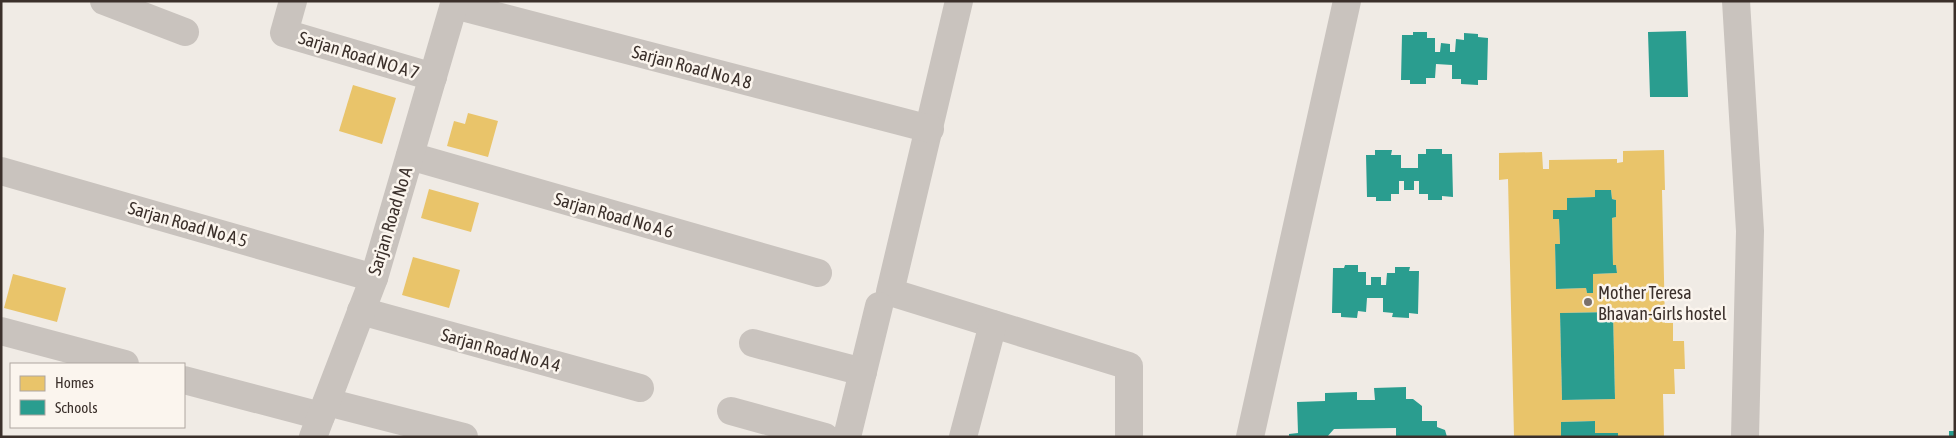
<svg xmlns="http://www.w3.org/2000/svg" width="1956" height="438" viewBox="0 0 1956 438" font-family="'Asap Condensed',sans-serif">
<rect width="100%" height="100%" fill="#f0ebe5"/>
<g fill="#e9c46a" fill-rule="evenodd">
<polygon points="353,85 396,98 382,144 339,131"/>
<polygon points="468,113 498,121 488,157 447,146 454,121 465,124"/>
<path d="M1664,150l1,40h-3l3,133h8v18h11l1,28h-11l1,25h-12l1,43h-46v-4h-23v-12l-34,1v15h-47l-6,-258 -9,1v-27l43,-1 1,17h6v-9l68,-1v4l6,-1v-11zM1595,190h16l1,9 4,1v17l-4,1 1,47h3l1,8 -24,1v19h-6l-1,-5 -30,1 -1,-45h5l-1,-25h-6v-9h14v-12l28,-1zM1613,312l2,87 -53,1 -2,-87z"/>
<polygon points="429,189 479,203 471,232 421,218"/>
<polygon points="413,257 460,270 449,308 402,295"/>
<polygon points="13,274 66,288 57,322 4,308"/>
</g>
<g fill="#2a9d8f">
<polygon points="1686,31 1688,97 1650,97 1648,32"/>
<polygon points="1413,32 1427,32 1427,38 1435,38 1435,52 1440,52 1441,43 1450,44 1450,52 1455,52 1456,39 1464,40 1464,33 1478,34 1478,37 1488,38 1487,80 1478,80 1478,85 1461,84 1461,79 1452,79 1452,65 1436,64 1435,78 1426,78 1426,84 1410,84 1410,80 1401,80 1402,35 1413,35"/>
<polygon points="1426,149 1442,149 1442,154 1452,154 1453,197 1442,196 1442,200 1428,200 1428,194 1419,194 1419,181 1414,181 1414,190 1404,190 1404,181 1399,181 1399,194 1391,194 1391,201 1376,201 1376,197 1367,197 1366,155 1375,155 1375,150 1392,150 1391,155 1401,155 1401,168 1418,168 1418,154 1426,154"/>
<polygon points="1595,190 1611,190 1612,199 1616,200 1616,217 1612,218 1613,265 1616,265 1617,273 1593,274 1593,293 1587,293 1586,288 1556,289 1555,244 1560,244 1559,219 1553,219 1553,210 1567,210 1567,198 1595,197"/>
<polygon points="1345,265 1358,265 1358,272 1366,272 1366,285 1371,285 1371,277 1381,277 1381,285 1386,285 1387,273 1395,273 1395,267 1410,267 1409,271 1419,271 1418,314 1409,313 1409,318 1392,317 1393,313 1383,312 1383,298 1367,298 1366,312 1358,311 1357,318 1341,317 1341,313 1332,313 1333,268 1344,268"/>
<polygon points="1613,312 1615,399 1562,400 1560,313"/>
<polygon points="1406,387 1406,399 1413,399 1422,406 1422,421 1437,421 1437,427 1445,430 1447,437 1396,437 1396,428 1334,429 1327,437 1289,437 1289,434 1298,433 1297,402 1325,401 1325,393 1357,392 1357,400 1375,400 1374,388"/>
<polygon points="1595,421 1595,433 1618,433 1618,437 1561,437 1561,422"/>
<rect x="1949" y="431" width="6" height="6"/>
</g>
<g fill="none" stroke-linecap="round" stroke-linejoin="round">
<g stroke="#c9c3be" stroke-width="28">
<polyline points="104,1 185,32"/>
<polyline points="293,1 284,33 433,77"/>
<polyline points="959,1 890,292 1129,366 1129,437"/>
<polyline points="1736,1 1750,231 1745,437"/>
<polyline points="454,5 930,129"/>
<polyline points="410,156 818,273"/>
<polyline points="1,171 374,278"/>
<polyline points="361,311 640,388"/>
<polyline points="1,331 125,364"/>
<polyline points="753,343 863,372"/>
<polyline points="184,380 321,416"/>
<polyline points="327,402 464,437"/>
<polyline points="731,411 825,437"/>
<polyline points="313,437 374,278 455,1"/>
<polyline points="847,437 879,306"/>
<polyline points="963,437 993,324"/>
<polyline points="1250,437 1347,1"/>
</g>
</g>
<circle fill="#7a716c" stroke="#fbf5ee" stroke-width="2" cx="1588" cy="302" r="5"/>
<g text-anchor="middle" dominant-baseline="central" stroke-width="5" stroke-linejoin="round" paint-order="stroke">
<g font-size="18" fill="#3b302b" stroke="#fbf5ee">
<text transform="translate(359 55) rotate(17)">Sarjan Road NO A 7</text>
<text transform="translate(692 67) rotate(15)">Sarjan Road No A 8</text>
<text transform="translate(614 215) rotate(16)">Sarjan Road No A 6</text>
<text transform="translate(390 221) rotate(-73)">Sarjan Road No A</text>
<text transform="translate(188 224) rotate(16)">Sarjan Road No A 5</text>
<text transform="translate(501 350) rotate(15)">Sarjan Road No A 4</text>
</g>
<g font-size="18" fill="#3b302b" stroke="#fbf5ee" text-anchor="start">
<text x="1598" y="292">Mother Teresa<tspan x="1598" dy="21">Bhavan-Girls hostel</tspan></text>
</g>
</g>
<rect width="1956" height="438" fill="none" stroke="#3b302b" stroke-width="5"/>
<rect x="10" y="363" width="175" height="65" fill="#fbf5ee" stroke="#aea6a0"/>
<rect x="20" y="376" width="25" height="15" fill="#e9c46a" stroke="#aea6a0"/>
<text x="55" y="388" font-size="15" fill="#3b302b">Homes</text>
<rect x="20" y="400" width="25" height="15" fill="#2a9d8f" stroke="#aea6a0"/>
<text x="55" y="413" font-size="15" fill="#3b302b">Schools</text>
</svg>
